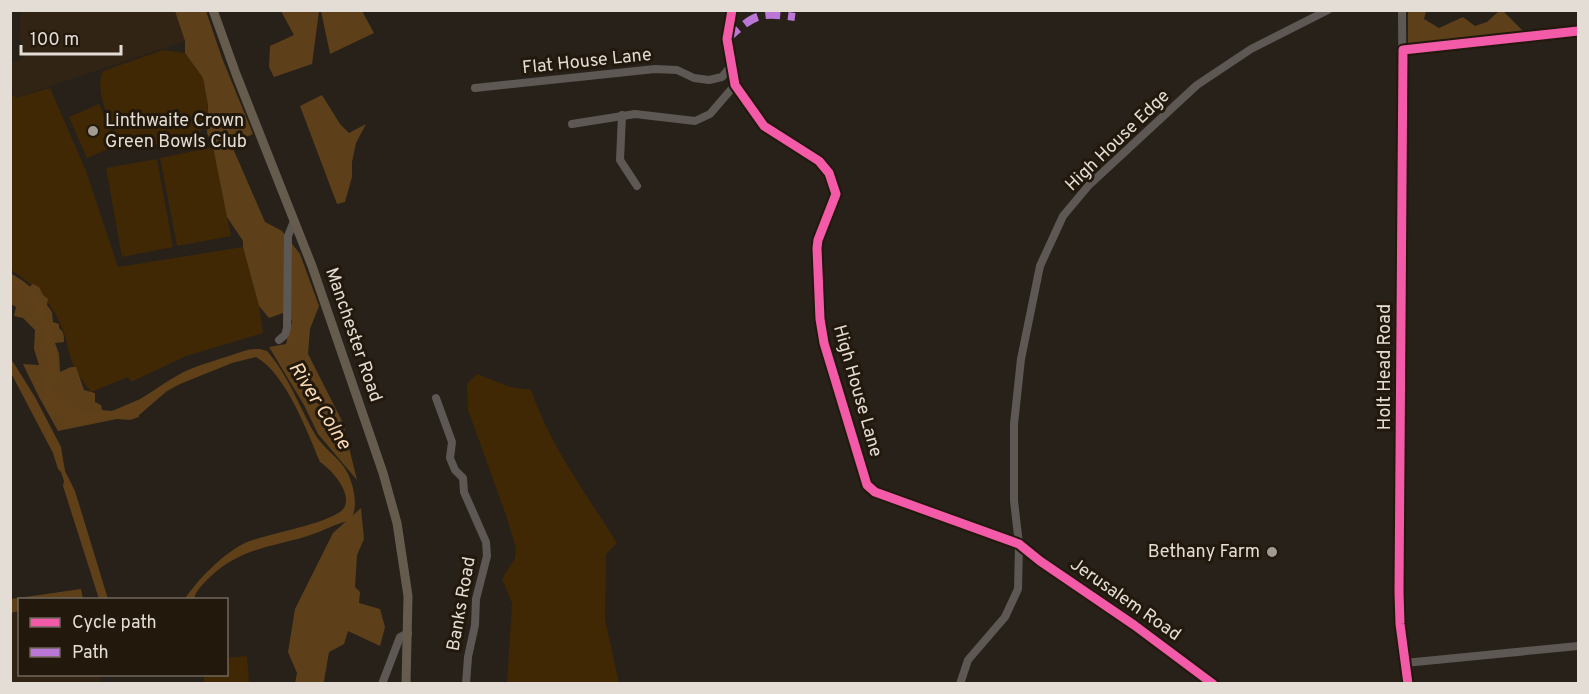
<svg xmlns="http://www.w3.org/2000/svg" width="1589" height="694" viewBox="0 0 1589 694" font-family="Overpass,sans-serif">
<rect width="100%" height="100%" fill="#27211a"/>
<g fill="#322415">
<polygon points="21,11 175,11 185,41 15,98 11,85 10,63 25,58 19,35"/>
<polygon points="19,611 20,674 100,675 102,683 11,683 10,613"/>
</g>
<g fill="#402804">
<path d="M163,50l22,3 18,25 5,27 -3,20 -10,12 -63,11c-4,-2 -9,-5 -12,-9 -11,-15 -26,-51 -17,-68z"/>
<path d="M50,88l36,83 32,96 125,-20 16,59 4,27 -77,23 -55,26 -3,-5 -37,15c-9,-12 -17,-22 -21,-36 -3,-8 -3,-16 -6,-23 -10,-29 -28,-47 -53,-63l-1,-173 4,-1 2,2z"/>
<polygon points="99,104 117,145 87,158 69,117"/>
<polygon points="213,147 231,236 177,246 160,158"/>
<polygon points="157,159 173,247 122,257 106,168"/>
<path d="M477,374l33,13 21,3c19,55 55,104 86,153l-11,11 -1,65 14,64h-112l5,-80 -10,-24 13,-21 1,-10 -10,-33 -38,-105 -1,-26z"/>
<polygon points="247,656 249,683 204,683 204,675 226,674 227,658"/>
</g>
<g fill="#5d401a">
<polygon points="175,11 206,11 222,58 253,134 231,144 265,222 282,231 300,254 319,306 310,329 308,354 343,423 357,480 318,434 304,405 269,347 286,344 292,321 283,313 269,318 259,306 243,247 243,241 227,217 213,147 207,133 208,105 203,78 185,53 185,41"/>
<polygon points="281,11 319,11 312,64 274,77 269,67 270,46 294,35"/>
<polygon points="321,11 362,11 374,33 330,54"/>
<polygon points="1408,11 1426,11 1424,19 1439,28 1463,17 1475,26 1487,22 1499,11 1503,11 1525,33 1408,45"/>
<polygon points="322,95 340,124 349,133 366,124 356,143 352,162 352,177 345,202 337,204 300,106"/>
<path d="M10,279l16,10 7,-5 6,3 4,8 5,4 -1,6 5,7 1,10 6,2v4c5,4 5,7 5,14l-9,1 4,11 1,18 11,-5h5l8,23 11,3v9l6,3 1,5 10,1 26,-11 1,17 -9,3 -13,-1 -59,12 -19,-34 -16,-33 16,1 -5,-16 1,-19 -12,-12 -9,-2 2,-9 -5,-3z"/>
<polygon points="361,508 364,539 357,555 355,587 360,592 359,603 380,609 385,627 380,646 348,631 344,644 329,652 324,681 325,683 295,683 297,673 288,652 295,609 333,533"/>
<polygon points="81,589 83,599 20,600 19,611 11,613 11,599"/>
</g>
<g fill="#5f4019">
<path d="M10,273c7,4 14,8 19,13 21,22 26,56 27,85 1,7 -3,16 -1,23 3,8 13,14 21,16 46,14 75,-23 112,-40 14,-6 29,-10 44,-15 11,-4 23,-9 35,-4 22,25 32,56 49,85 8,12 20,20 28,31 9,13 16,40 6,54 -11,1 -23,8 -34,12 -41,15 -72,12 -106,44 -7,7 -14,13 -16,22h-9c12,-19 39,-46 60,-56 20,-9 89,-20 99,-35 9,-15 -13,-39 -24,-46 -13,-31 -34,-88 -64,-105l-24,6 -52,21 -13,7 -29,25 -37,4 -21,5 -19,-10 -7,-7 1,10h-3c-15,-24 -6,-29 -4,-54 1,-25 -13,-71 -37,-83z"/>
<polygon points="10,357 35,397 61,447 65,471 75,491 108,599 99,599 63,486 64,481 61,472 58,469 53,453 11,373"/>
</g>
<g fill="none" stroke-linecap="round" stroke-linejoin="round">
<g stroke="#5d5853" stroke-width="8">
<polyline points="732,10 727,39 735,85 764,126 819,161 829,173 836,194 818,240 817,248 820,319 824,343 867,485 875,492 1019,544 1040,561 1134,625 1213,684"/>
<polyline points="1402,10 1403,181 1399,592 1400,624 1408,684"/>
<polyline points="1403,50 1578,31"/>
<polyline points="475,88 655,69 677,70 694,78 709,80 722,77 731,66"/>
<polyline points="622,115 620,160 637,186"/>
<polyline points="572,124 635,114 695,121 710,114 735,85"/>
<polyline points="279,340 285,335 287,328 288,236 294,221"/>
<polyline points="436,398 452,442 450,458 455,470 463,478 464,492 486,542 487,556 476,599 475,625 468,657 466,684"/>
<polyline points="1405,663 1578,646"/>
<polyline points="382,684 400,637 408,633"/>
<polyline points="960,684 968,660 1005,617 1018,589 1019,544 1014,501 1014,424 1021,359 1040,266 1063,216 1089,185 1197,85 1251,49 1328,10"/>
</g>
<polyline stroke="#665c4e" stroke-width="9" points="213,10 236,74 312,266 383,473 397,523 408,596 406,684"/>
<path stroke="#ba77d6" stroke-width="8" stroke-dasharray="15 8" stroke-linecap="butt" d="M727,39c28,-25 32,-27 68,-22"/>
<g stroke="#22180c" stroke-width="13">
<g id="cycleway">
<polyline points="732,10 727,39 735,85 764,126 819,161 829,173 836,194 818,240 817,248 820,319 824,343 867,485 875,492 1019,544 1040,561 1134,625 1213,684"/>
<polyline points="1408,684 1400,624 1399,592 1403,50 1578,31"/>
</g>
</g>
<use href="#cycleway" stroke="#f35aa7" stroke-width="9"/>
</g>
<g fill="#a29b94" stroke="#22180c" stroke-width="2">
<circle cx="93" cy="131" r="6"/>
<circle cx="1272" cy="552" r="6"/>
</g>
<g text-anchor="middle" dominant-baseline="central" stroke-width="6" stroke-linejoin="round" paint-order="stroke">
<g font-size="18" fill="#e4ddd5" stroke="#22180c">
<text transform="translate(587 62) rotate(-6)">Flat House Lane</text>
<text transform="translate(1118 141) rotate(-44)">High House Edge</text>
<text transform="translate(353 335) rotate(71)">Manchester Road</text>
<text transform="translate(1385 367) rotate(-90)">Holt Head Road</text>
<text transform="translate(857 391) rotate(74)">High House Lane</text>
<text transform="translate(1125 600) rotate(35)">Jerusalem Road</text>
<text transform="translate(462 604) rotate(-80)">Banks Road</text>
</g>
<g font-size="18" fill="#e4ddd5" stroke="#22180c" text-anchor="start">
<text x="105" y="121">Linthwaite Crown<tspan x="105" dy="21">Green Bowls Club</tspan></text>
<text x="1260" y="552" text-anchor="end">Bethany Farm</text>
</g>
<g font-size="20" font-style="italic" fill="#f9d8b4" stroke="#22180c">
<text transform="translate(319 406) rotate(58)">River Colne</text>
</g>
</g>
<rect width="1589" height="694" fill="none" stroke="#e4ddd5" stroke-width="24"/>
<rect x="18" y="598" width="210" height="78" fill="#22180c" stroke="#70675c" stroke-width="1.5"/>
<rect x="30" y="618" width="30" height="9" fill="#f35aa7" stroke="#70675c" stroke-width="1.5"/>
<text x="72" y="628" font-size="18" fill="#e4ddd5">Cycle path</text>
<rect x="30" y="648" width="30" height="9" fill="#ba77d6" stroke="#70675c" stroke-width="1.5"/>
<text x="72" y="658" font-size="18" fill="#e4ddd5">Path</text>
<path d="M21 45v9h100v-9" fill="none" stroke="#e4ddd5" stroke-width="3"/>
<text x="30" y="45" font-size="18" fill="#e4ddd5" stroke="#22180c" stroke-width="4.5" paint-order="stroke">100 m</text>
</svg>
